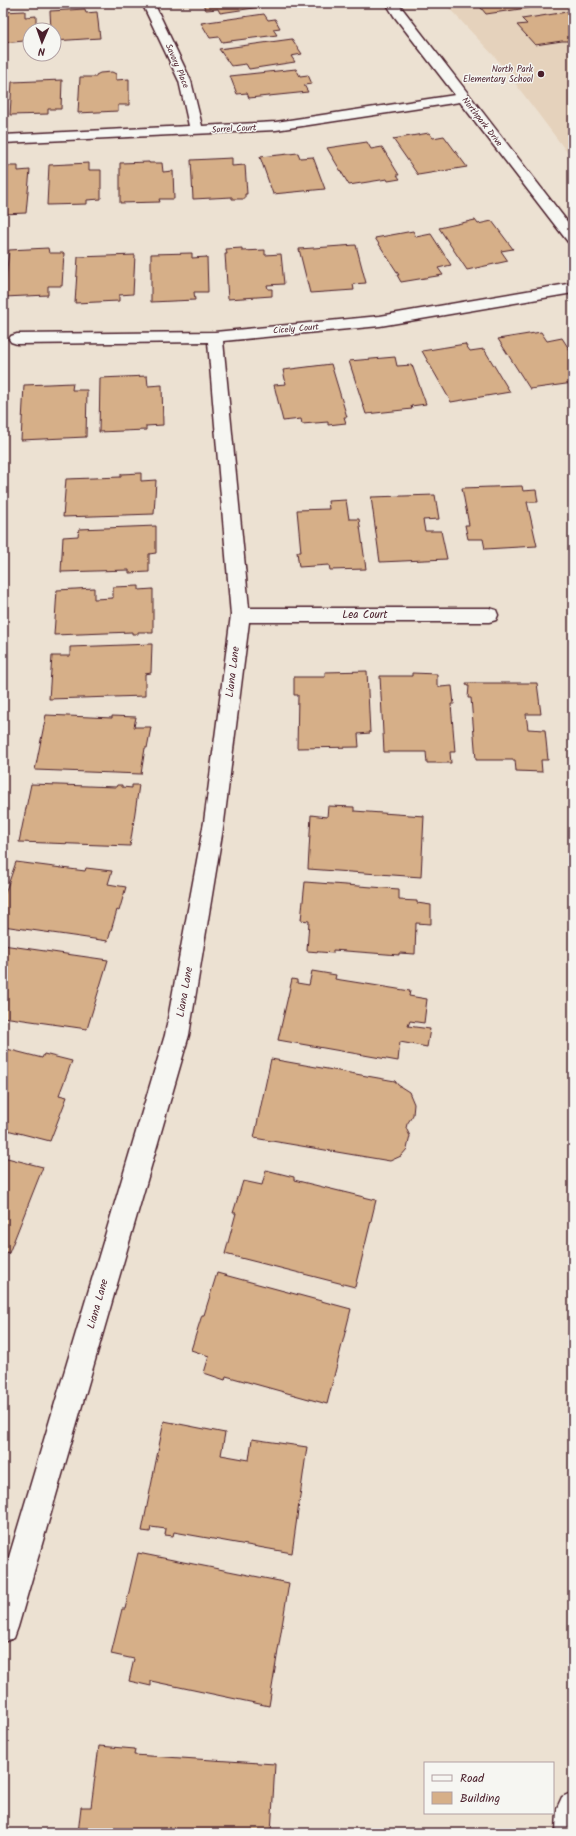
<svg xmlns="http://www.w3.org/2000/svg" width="576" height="1836" viewBox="0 0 576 1836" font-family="Kalam,sans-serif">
<rect width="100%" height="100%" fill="#ece1d2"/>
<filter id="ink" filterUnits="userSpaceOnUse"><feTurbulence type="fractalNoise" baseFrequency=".025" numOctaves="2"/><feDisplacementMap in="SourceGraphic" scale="8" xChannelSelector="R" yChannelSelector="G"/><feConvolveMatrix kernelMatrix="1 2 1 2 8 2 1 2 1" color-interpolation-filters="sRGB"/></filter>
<g filter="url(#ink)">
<polygon fill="#e5d2bc" points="444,3 573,3 573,160 496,58"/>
<g fill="#d6af88" stroke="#4a1f2b">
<polygon points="202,3 273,3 274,5 220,13 218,9 206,10"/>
<polygon points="477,3 531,3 534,7 486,14"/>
<polygon points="85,9 86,13 97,12 100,38 54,41 54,30 51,30 50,11"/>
<polygon points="25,11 25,17 36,16 36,30 30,30 30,39 24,39 24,41 3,43 3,12"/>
<polygon points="573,11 573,41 562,41 535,45 517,25 527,24 522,19"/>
<polygon points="264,14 268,20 275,19 280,28 273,29 277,35 222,42 219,37 210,38 201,23"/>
<polygon points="292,39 302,54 291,56 295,62 249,69 246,64 231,66 219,49"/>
<polygon points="296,69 300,76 308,75 312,84 304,85 308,92 249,98 247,93 237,94 230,76"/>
<polygon points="112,72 116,74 116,80 129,79 129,105 118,105 118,111 78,113 80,77 96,77 96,75 100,73"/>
<polygon points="62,80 61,109 48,109 48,114 10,115 12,82"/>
<polygon points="429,133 433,138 444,136 467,167 418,175 393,139"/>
<polygon points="367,142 371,149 382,147 399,175 397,175 400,179 388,181 387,179 349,185 327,148"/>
<polygon points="298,153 300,158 313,157 325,189 273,194 260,157"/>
<polygon points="232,158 232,166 245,165 247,194 245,194 245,199 232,199 232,197 193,199 191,160"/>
<polygon points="149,162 149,163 162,163 163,172 173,171 174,199 159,199 160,202 120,203 120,163"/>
<polygon points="89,163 89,170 101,170 101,199 87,200 87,204 47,205 49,165"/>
<polygon points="3,166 18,166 18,171 30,170 26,213 3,214"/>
<polygon points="475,220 478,224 492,221 513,249 501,251 508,261 467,270 439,228"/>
<polygon points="413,231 416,237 431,234 451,265 438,268 443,275 401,282 397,275 399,275 375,238"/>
<polygon points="356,245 366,283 353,284 354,290 310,293 299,249"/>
<polygon points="48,248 49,253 64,253 62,286 48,286 48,295 4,297 9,250"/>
<polygon points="242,248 242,251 265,250 265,255 281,254 284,284 267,285 268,289 272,289 272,296 228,299 225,254 227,254 226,249"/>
<polygon points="192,253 192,258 207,257 208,292 194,292 195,300 151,302 151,254"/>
<polygon points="135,255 133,294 119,295 119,301 75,303 78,257"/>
<polygon points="541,332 547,341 562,338 573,355 573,383 530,389 498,339"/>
<polygon points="465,344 470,351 484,349 510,392 451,402 422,351"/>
<polygon points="395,357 397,366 412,365 426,404 411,406 412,409 366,414 349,361"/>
<polygon points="331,364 347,417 344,417 346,423 328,425 328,422 302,424 301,419 283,421 274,385 286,384 283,370"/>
<polygon points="147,376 148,386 162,385 163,425 146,426 146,430 99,432 100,378"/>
<polygon points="73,383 72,390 87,390 86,437 21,440 24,385"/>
<polygon points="141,473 141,481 156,480 154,514 63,517 66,479 121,477 121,474"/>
<polygon points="522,486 523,491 536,490 538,502 527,502 537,546 485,549 483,539 468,539 465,525 469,525 462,488"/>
<polygon points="435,495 439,519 423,520 425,531 441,531 447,559 380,562 371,497"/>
<polygon points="346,500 349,519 359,519 366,569 330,570 329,565 299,567 297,552 301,552 297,510 329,509 328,501"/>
<polygon points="156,526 156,553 149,554 149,572 129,573 129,570 61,572 63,537 78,536 79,529"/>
<polygon points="139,586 139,590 153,589 153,633 148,633 148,632 138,632 138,634 132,634 132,632 54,635 57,590 94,588 94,599 113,598 113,587"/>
<polygon points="152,644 151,673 145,674 145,696 49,699 52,656 70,656 70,647"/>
<polygon points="367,671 370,733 358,734 359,747 297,748 298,695 294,695 294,677 325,677 325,672"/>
<polygon points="412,673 437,674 437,685 440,687 452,686 454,704 451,704 455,752 450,752 451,763 427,763 426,752 384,752 380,676 412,676"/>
<polygon points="466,683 537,683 541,714 526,714 528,729 545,730 548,760 541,760 542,772 516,771 515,760 476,760 471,698 468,698 469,686 467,686"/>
<polygon points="46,715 112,718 112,716 136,717 134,727 151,727 147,748 145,748 141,774 35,770"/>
<polygon points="31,784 116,787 117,785 122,785 122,787 132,788 132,785 139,785 130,846 19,842"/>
<polygon points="328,806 354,807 354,811 424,816 421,877 308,869 311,815 327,817"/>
<polygon points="16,862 85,871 86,868 112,871 108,884 126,887 119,911 117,910 108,941 3,926 3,899"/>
<polygon points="305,882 399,889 399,900 417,901 417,903 431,905 431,924 416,923 415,954 399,953 399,955 333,950 333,953 307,951 309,921 301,920"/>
<polygon points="3,945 108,960 87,1029 3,1017"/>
<polygon points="312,971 336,975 335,979 410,991 409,996 427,999 424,1023 410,1021 408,1026 430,1029 427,1047 400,1042 398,1061 278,1040 292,979 297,980 297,983 309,985"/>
<polygon points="3,1048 42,1058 44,1054 72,1061 59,1095 67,1097 50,1141 3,1129"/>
<polygon points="271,1059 395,1081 398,1085 409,1092 414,1104 413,1115 407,1124 406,1128 410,1136 407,1149 401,1156 390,1161 254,1138"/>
<polygon points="3,1157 43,1167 9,1253 3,1251"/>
<polygon points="266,1170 294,1177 294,1180 376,1200 355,1287 225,1254 236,1213 233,1213 243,1181 262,1185"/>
<polygon points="217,1273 351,1309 327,1404 226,1376 225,1380 204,1373 209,1356 191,1350 202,1315 204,1315"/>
<polygon points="164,1421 225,1433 221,1455 249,1460 252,1439 307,1447 292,1553 174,1532 173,1536 165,1535 166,1529 151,1527 150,1532 142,1531"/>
<polygon points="138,1553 289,1583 269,1706 151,1681 151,1686 129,1681 134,1659 111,1654 122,1609 125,1609"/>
<polygon points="99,1746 135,1749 134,1755 275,1764 271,1833 78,1833 81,1807 91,1807"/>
</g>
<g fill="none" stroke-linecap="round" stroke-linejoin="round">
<g stroke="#4a1f2b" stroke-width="3">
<g id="minor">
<polygon points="142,3 154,3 191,81 202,126 276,122 455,95 394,16 386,3 398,3 573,229 573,243 568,242 460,102 276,130 3,143 3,135 189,126 179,81"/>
<polygon points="573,283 573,293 380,326 223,341 249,608 489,608 496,610 498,615 496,620 489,622 249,622 224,822 189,1035 18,1627 14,1638 3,1642 3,1577 165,1035 204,822 231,615 208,342 17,344 11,342 9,339 11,336 17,334 215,332 380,316"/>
<polygon points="573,1792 573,1833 556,1833 557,1808 562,1797"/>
</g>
</g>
<use href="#minor" fill="#f6f6f2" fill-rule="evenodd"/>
</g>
</g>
<circle fill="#4a1f2b" stroke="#f6f6f2" stroke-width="1.5" cx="541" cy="74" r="4"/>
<g text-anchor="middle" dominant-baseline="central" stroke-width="3" stroke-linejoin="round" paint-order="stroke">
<g font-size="9" fill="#4a1f2b" stroke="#f6f6f2">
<text transform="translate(177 66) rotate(67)">Savory Place</text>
<text transform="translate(482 122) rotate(52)">Northpark Drive</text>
<text transform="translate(234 129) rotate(-3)">Sorrel Court</text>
<text transform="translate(296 329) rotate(-5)">Cicely Court</text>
</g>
<g font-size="9" fill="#4a1f2b" stroke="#f6f6f2" text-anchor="end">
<text x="533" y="69">North Park<tspan x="533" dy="10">Elementary School</tspan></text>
</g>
<g font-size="11" fill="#4a1f2b" stroke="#f6f6f2">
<text x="365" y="615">Lea Court</text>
<text transform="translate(233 672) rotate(-83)">Liana Lane</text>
<text transform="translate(185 992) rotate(-80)">Liana Lane</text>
<text transform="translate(98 1304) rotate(-74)">Liana Lane</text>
</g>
</g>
<rect width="576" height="1836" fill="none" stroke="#f6f6f2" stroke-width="16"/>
<rect x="8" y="8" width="560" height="1820" fill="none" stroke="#4a1f2b" stroke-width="1.5" filter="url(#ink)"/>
<rect x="424" y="1762" width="130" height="52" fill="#f6f6f2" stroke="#b1a0a2"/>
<rect x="432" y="1775" width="20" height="6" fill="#f6f6f2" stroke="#b1a0a2"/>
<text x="460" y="1782" font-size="12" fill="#4a1f2b">Road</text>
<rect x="432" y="1792" width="20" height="12" fill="#d6af88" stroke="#b1a0a2"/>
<text x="460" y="1802" font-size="12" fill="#4a1f2b">Building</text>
<g transform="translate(42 42) rotate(182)"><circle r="19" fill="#f6f6f2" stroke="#b1a0a2"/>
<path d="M0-3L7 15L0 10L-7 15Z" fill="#4a1f2b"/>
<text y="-6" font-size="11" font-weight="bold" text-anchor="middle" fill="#4a1f2b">N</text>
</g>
</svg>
